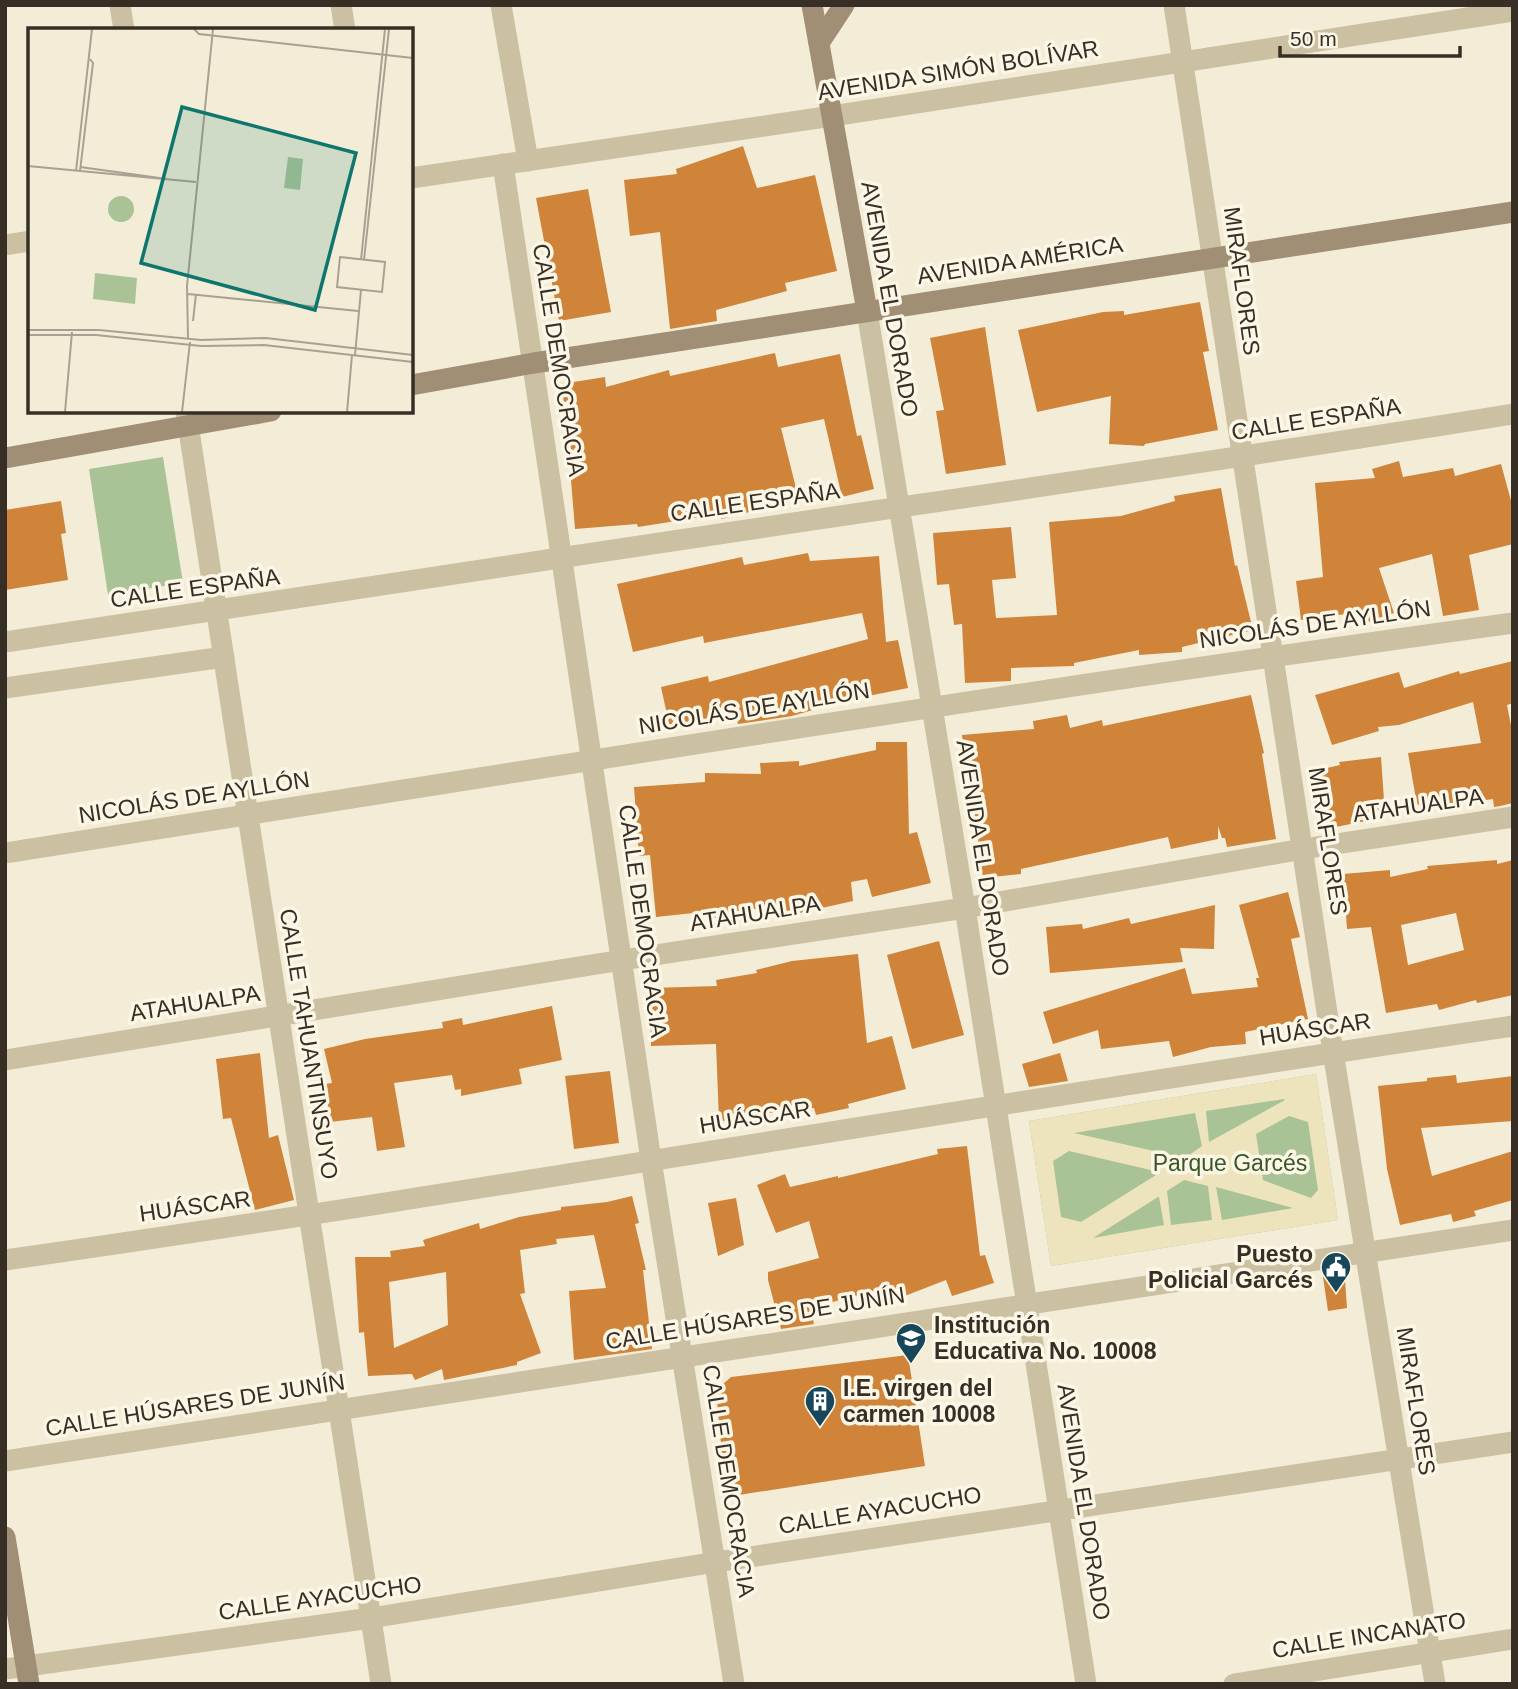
<svg xmlns="http://www.w3.org/2000/svg" width="1518" height="1689" viewBox="0 0 1518 1689" font-family="Arial,sans-serif">
<rect width="100%" height="100%" fill="#f3edd8"/>
<g fill="#a9c397">
<polygon points="163,457 183,583 108,595 89,469"/>
<polygon points="1316,1074 1338,1220 1051,1266 1029,1121"/>
</g>
<path fill="#ede4be" fill-rule="evenodd" d="M1316,1074l22,146 -287,46 -22,-145zM1284,1099l1,1 -76,42 -3,-31zM1195,1113l7,33 -17,12 -111,-25zM1289,1116l19,6 10,68 -7,8 -48,-18 -7,-46zM1069,1151l86,20 1,4 -75,47 -20,-5 -8,-56zM1184,1180l24,6 4,34 -41,5 -4,-34zM1216,1187l77,21 -71,12zM1159,1197l5,28 -71,13 65,-41z"/>
<g fill="#cf843a" fill-rule="evenodd">
<polygon points="743,146 757,188 815,175 837,271 785,283 787,291 716,310 717,321 670,329 660,232 630,236 624,180 677,174 676,169"/>
<polygon points="588,189 611,312 559,321 536,198"/>
<polygon points="1200,302 1209,351 1203,352 1218,430 1145,444 1144,446 1109,444 1111,396 1037,412 1018,330 1103,312 1124,311 1124,315"/>
<polygon points="985,327 1006,465 946,474 936,411 944,410 930,338"/>
<polygon points="775,353 778,367 840,354 857,436 861,435 874,489 842,497 824,419 781,428 799,500 721,519 720,514 638,527 637,524 575,529 570,468 574,468 561,384 605,377 606,387 669,370 670,376"/>
<polygon points="1399,461 1403,477 1453,468 1455,476 1501,464 1513,508 1513,544 1469,555 1479,610 1443,616 1432,554 1379,568 1394,613 1365,623 1361,612 1301,620 1296,581 1323,577 1315,483 1375,478 1372,469"/>
<polygon points="1221,488 1235,566 1237,565 1253,630 1182,647 1182,652 1139,655 1139,650 1074,663 1074,666 1011,668 1011,681 965,683 962,624 954,625 949,584 937,585 933,533 1011,527 1016,578 992,580 996,618 1057,615 1049,522 1121,516 1175,501 1174,496"/>
<polygon points="61,501 66,533 61,534 68,580 5,590 5,510"/>
<polygon points="808,553 810,561 879,556 886,642 898,640 908,688 823,705 823,707 792,716 738,724 736,714 670,728 661,687 708,676 709,682 868,639 862,613 704,643 703,636 633,652 617,584 742,557 744,565"/>
<polygon points="1513,661 1513,703 1507,705 1513,736 1513,803 1500,806 1494,807 1493,799 1438,807 1437,800 1417,805 1408,753 1481,743 1473,702 1399,725 1378,727 1379,731 1332,745 1315,695 1399,672 1404,688 1459,671 1460,674"/>
<polygon points="1251,695 1264,753 1262,754 1276,839 1227,847 1225,838 1222,838 1218,826 1218,839 1171,849 1168,837 1021,869 1021,874 983,878 973,799 969,800 962,735 1034,729 1033,721 1067,715 1070,728 1102,720 1103,726"/>
<polygon points="876,742 907,742 909,834 917,832 931,883 872,897 867,879 851,882 853,901 795,914 759,915 759,908 714,918 712,911 656,917 650,855 639,856 634,787 705,782 705,773 761,774 760,763 799,761 799,766 876,750"/>
<polygon points="1381,757 1385,814 1375,817 1375,819 1331,828 1318,770 1340,765 1339,762"/>
<path d="M1497,860v4l16,-4v135l-36,8 -1,-3 -37,10 -2,-6 -51,9 -15,-86 -24,2 -4,-55 47,-4v7l38,-8 -1,-3zM1456,913l8,37 -56,15 -7,-40z"/>
<polygon points="1288,892 1300,937 1291,939 1308,1019 1245,1032 1246,1044 1211,1047 1173,1057 1169,1041 1101,1049 1098,1030 1053,1044 1043,1012 1185,968 1192,994 1258,987 1256,978 1259,978 1239,905"/>
<polygon points="1215,905 1214,949 1180,948 1183,962 1050,973 1046,927 1082,924 1083,929 1129,918 1131,924"/>
<polygon points="939,941 964,1035 912,1049 887,955"/>
<polygon points="858,954 867,1043 892,1036 906,1089 848,1104 849,1108 816,1115 814,1108 747,1115 747,1120 719,1121 716,1044 651,1046 650,988 717,986 716,980 757,973 756,970 792,961"/>
<polygon points="552,1006 562,1060 519,1069 522,1084 461,1096 461,1089 455,1090 452,1075 394,1083 405,1147 377,1151 372,1117 330,1122 325,1084 332,1083 324,1049 365,1039 443,1028 442,1022 462,1018 463,1025"/>
<polygon points="260,1053 269,1138 278,1135 294,1200 255,1210 231,1118 223,1119 216,1059"/>
<polygon points="1060,1053 1068,1081 1029,1087 1022,1064"/>
<polygon points="610,1071 619,1143 574,1149 565,1076"/>
<polygon points="1456,1075 1457,1083 1513,1076 1513,1121 1421,1128 1432,1176 1513,1151 1513,1200 1474,1211 1476,1216 1453,1222 1451,1214 1400,1225 1387,1169 1378,1086 1427,1081 1427,1078"/>
<polygon points="967,1146 980,1256 985,1255 994,1283 952,1296 946,1280 897,1299 892,1286 810,1308 814,1324 781,1329 768,1280 768,1272 819,1258 809,1221 776,1233 757,1185 785,1174 790,1187 838,1176 838,1178 938,1154 937,1149"/>
<path d="M632,1196l7,27 -4,1 11,46h-3l9,79 -78,11 -5,-69 37,-3 -12,-53 -38,4 1,5 -37,6 5,43 -5,1 21,59 -24,9v3l-73,15 -2,-11 -27,11 -3,-6 -44,2 -4,-44 -5,1 -4,-76h36l-1,-6 35,-5 -2,-6 56,-17 1,6 39,-12 42,-7v-3l46,-5zM446,1272l2,53 -54,23 -5,-66z"/>
<polygon points="736,1198 744,1245 718,1256 708,1203"/>
<polygon points="1337,1276 1345,1280 1347,1308 1328,1311 1323,1277"/>
<polygon points="908,1355 925,1466 726,1497 716,1390 731,1377"/>
</g>
<g fill="none" stroke-linecap="round" stroke-linejoin="round">
<g stroke="#ccc0a3" stroke-width="21">
<polyline points="120,5 124,30"/>
<polyline points="341,5 345,30"/>
<polyline points="501,5 528,161"/>
<polyline points="1174,5 1333,1052 1435,1684"/>
<polyline points="503,164 651,1160 734,1684"/>
<polyline points="411,178 832,116 1513,11"/>
<polyline points="5,245 30,241"/>
<polyline points="867,311 965,908 1086,1684"/>
<polyline points="186,411 381,1684"/>
<path d="M5,642c187,-27 374,-57 561,-85 315,-48 632,-92 947,-143"/>
<polyline points="5,688 224,657"/>
<path d="M5,853c502,-79 1004,-161 1508,-230"/>
<polyline points="5,1060 622,960 965,908 1303,849 1513,817"/>
<path d="M5,1260c504,-72 1005,-161 1508,-234"/>
<polyline points="5,1461 1513,1230"/>
<polyline points="5,1669 371,1618 716,1562 1513,1442"/>
<polyline points="1234,1684 1513,1639"/>
</g>
<g stroke="#a08f75" stroke-width="21">
<polyline points="812,5 867,311"/>
<polyline points="819,43 844,5"/>
<polyline points="411,385 534,363 1513,212"/>
<polyline points="5,458 271,411"/>
<polyline points="5,1537 29,1684"/>
</g>
</g>
<defs>
<g id="civic-pin" transform="scale(1.575)"><path d="M0 17L-7.5 6A9.5 9.5 0 1 1 7.5 6Z" fill="#18465b" stroke="#fbf6e5"/><path d="M-.6-6.5H3V-4.5H.6V-3L4-1V1h2V6H-6V1h2V-1L-.6-3ZM-1.2 2.5V6h2.4V2.5Z" fill="#fff"/></g>
<g id="school-pin" transform="scale(1.575)"><path d="M0 17L-7.5 6A9.5 9.5 0 1 1 7.5 6Z" fill="#18465b" stroke="#fbf6e5"/><path d="M0-5L7-2L0 1L-7-2ZM-4 1L0 2.5L4 1V4Q0 6-4 4Z" fill="#fff"/></g>
<g id="building-pin" transform="scale(1.575)"><path d="M0 17L-7.5 6A9.5 9.5 0 1 1 7.5 6Z" fill="#18465b" stroke="#fbf6e5"/><path d="M-4-6H4V6H1V3H-1V6H-4ZM-2.5-4.3h1.7v1.8h-1.7ZM.8-4.3h1.7v1.8H.8ZM-2.5-1h1.7V.8h-1.7ZM.8-1h1.7V.8H.8Z" fill="#fff"/></g>
</defs>
<g fill-rule="evenodd">
<use href="#civic-pin" x="1336" y="1267"/>
<use href="#school-pin" x="911" y="1338"/>
<use href="#building-pin" x="820" y="1401"/>
</g>
<g text-anchor="middle" dominant-baseline="central" stroke-width="7" stroke-linejoin="round" paint-order="stroke">
<g font-size="23" fill="#372f26" stroke="#fbf6e5">
<text transform="translate(958 70) rotate(-9)">AVENIDA SIMÓN BOLÍVAR</text>
<text transform="translate(1020 260) rotate(-9)">AVENIDA AMÉRICA</text>
<text transform="translate(1242 281) rotate(82)">MIRAFLORES</text>
<text transform="translate(890 299) rotate(80)">AVENIDA EL DORADO</text>
<text transform="translate(559 360) rotate(81)">CALLE DEMOCRACIA</text>
<text transform="translate(1316 419) rotate(-9)">CALLE ESPAÑA</text>
<text transform="translate(755 502) rotate(-8)">CALLE ESPAÑA</text>
<text transform="translate(195 588) rotate(-8)">CALLE ESPAÑA</text>
<text transform="translate(1315 624) rotate(-8)">NICOLÁS DE AYLLÓN</text>
<text transform="translate(754 708) rotate(-9)">NICOLÁS DE AYLLÓN</text>
<text transform="translate(194 797) rotate(-9)">NICOLÁS DE AYLLÓN</text>
<text transform="translate(1418 805) rotate(-8)">ATAHUALPA</text>
<text transform="translate(1328 841) rotate(81)">MIRAFLORES</text>
<text transform="translate(983 858) rotate(81)">AVENIDA EL DORADO</text>
<text transform="translate(755 913) rotate(-9)">ATAHUALPA</text>
<text transform="translate(643 921) rotate(82)">CALLE DEMOCRACIA</text>
<text transform="translate(195 1003) rotate(-9)">ATAHUALPA</text>
<text transform="translate(1315 1029) rotate(-9)">HUÁSCAR</text>
<text transform="translate(309 1044) rotate(81)">CALLE TAHUANTINSUYO</text>
<text transform="translate(755 1117) rotate(-9)">HUÁSCAR</text>
<text transform="translate(195 1206) rotate(-8)">HUÁSCAR</text>
<text transform="translate(755 1318) rotate(-9)">CALLE HÚSARES DE JUNÍN</text>
<text transform="translate(1416 1401) rotate(81)">MIRAFLORES</text>
<text transform="translate(195 1405) rotate(-9)">CALLE HÚSARES DE JUNÍN</text>
<text transform="translate(729 1481) rotate(81)">CALLE DEMOCRACIA</text>
<text transform="translate(1084 1502) rotate(81)">AVENIDA EL DORADO</text>
<text transform="translate(880 1510) rotate(-9)">CALLE AYACUCHO</text>
<text transform="translate(320 1598) rotate(-8)">CALLE AYACUCHO</text>
<text transform="translate(1369 1635) rotate(-9)">CALLE INCANATO</text>
</g>
<g font-size="23" fill="#3a5728" stroke="#fbf6e5">
<text x="1230" y="1163">Parque Garcés</text>
</g>
<g font-size="23" font-weight="bold" fill="#372f26" stroke="#fbf6e5" text-anchor="start">
<text x="1313" y="1254" text-anchor="end">Puesto<tspan x="1313" dy="26">Policial Garcés</tspan></text>
<text x="934" y="1325">Institución<tspan x="934" dy="26">Educativa No. 10008</tspan></text>
<text x="843" y="1388">I.E. virgen del<tspan x="843" dy="26">carmen 10008</tspan></text>
</g>
</g>
<g transform="translate(28 28)">
<rect width="385" height="385" fill="#f3edd8"/>
<path d="M260,129l15,2 -3,31 -16,-2zM80 181a13 13 0 1 1 26 0a13 13 0 1 1-26 0ZM67,245l42,5 -2,26 -42,-5z" fill="#a9c397"/>
<path fill="none" stroke="#a8a191" stroke-width="2" d="M166,1l5,5 214,24M0,138l168,16M52,139l87,12M48,143l16,-142M52,143l13,-108 -3,-4M312,229l45,5 -3,30 -45,-5zM333,232l24,-231M336,232l25,-231M160,266l170,17M165,293l3,-27M0,302h71l102,10 65,-2 147,17M0,307h68l105,11 63,-1 149,17M160,311l-1,-53 26,-257M327,327l6,-65M37,384l7,-80M154,384l8,-70M319,384l5,-57"/>
<path fill="#0f766e" fill-opacity="0.15" stroke="#0f766e" stroke-width="3.5" d="M154,79l174,46 -41,157 -174,-47z"/>
<rect width="385" height="385" fill="none" stroke="#372f26" stroke-width="3.5"/>
</g>
<rect width="1518" height="1689" fill="none" stroke="#372f26" stroke-width="14"/>
<path d="M1280 46v10h180v-10" fill="none" stroke="#372f26" stroke-width="3.5"/>
<text x="1290" y="46" font-size="21" fill="#372f26" stroke="#fbf6e5" stroke-width="5" paint-order="stroke">50 m</text>
</svg>
